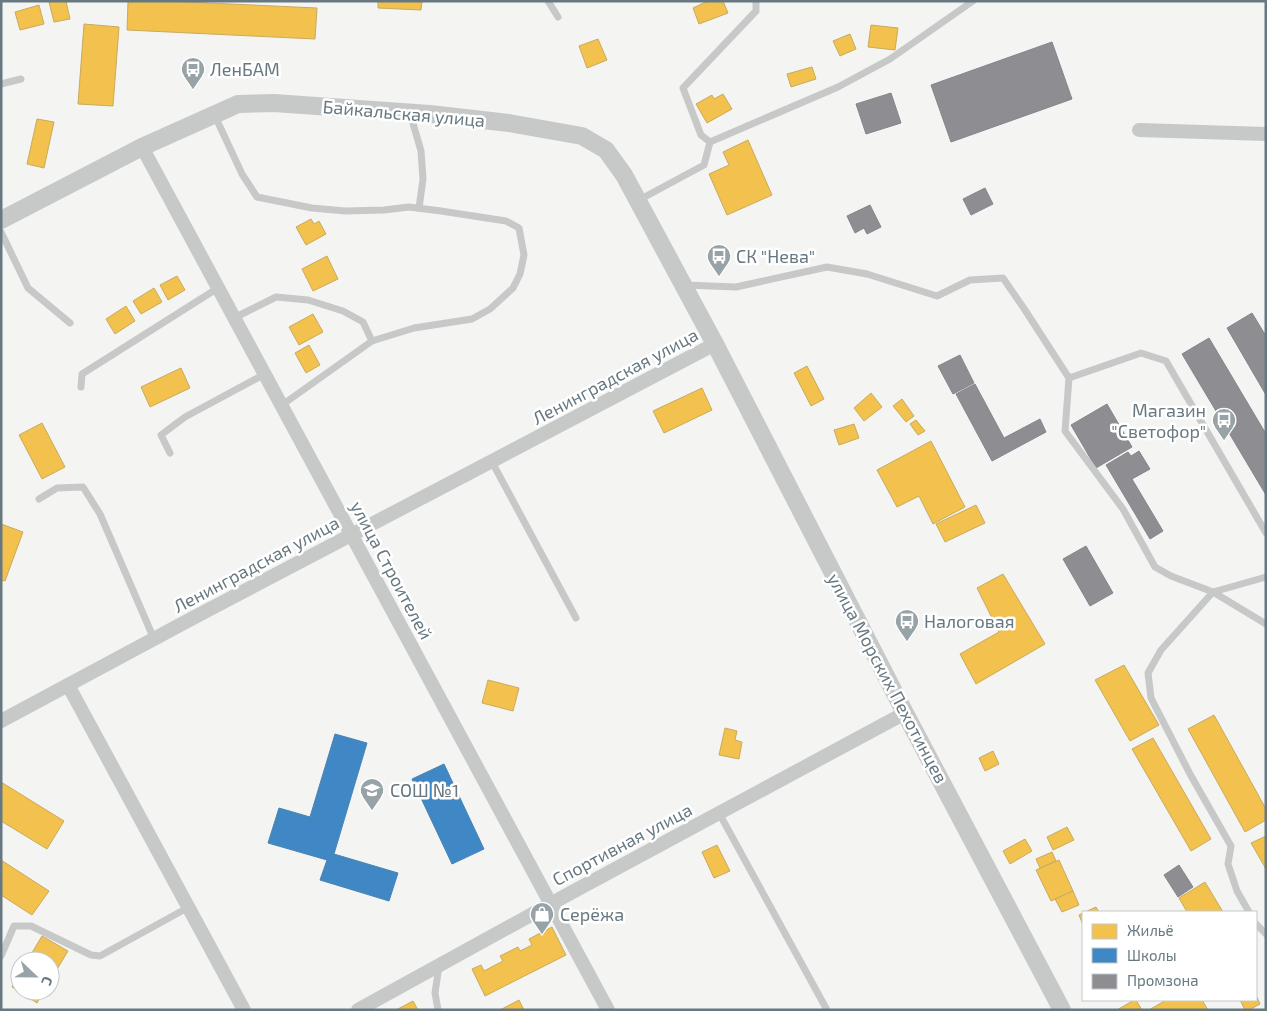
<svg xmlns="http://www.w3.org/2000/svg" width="1267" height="1011" viewBox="0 0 1267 1011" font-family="'Exo 2',sans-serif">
<rect width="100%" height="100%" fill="#f4f4f3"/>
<g fill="#f2c14e" stroke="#c8ab5d">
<polygon points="54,1 66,1 70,19 54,22 49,2"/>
<polygon points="128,1 166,1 317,8 315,39 127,30"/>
<polygon points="378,1 422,1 421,10 378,8"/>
<polygon points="708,1 723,1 728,13 699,24 693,8"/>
<polygon points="39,5 44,24 20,30 15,12"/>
<polygon points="84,24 119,27 113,106 78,104"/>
<polygon points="871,25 898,28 895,50 868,47"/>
<polygon points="850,34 856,49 840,56 833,41"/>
<polygon points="598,39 607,60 587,68 579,46"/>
<polygon points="812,67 816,79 791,87 787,74"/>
<polygon points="723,94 732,109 707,123 696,104 712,95 714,99"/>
<polygon points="37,119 54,122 44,168 27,164"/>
<polygon points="748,140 772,195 727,215 709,174 729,165 723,152"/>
<polygon points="311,219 314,224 319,221 326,234 306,245 296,227"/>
<polygon points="327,256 338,279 313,291 302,269"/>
<polygon points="177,276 185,290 168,300 160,285"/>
<polygon points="154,288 162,302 141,314 133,301"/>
<polygon points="126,306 135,321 115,334 106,319"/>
<polygon points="313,314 323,332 299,345 289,327"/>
<polygon points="309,345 320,365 306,373 295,353"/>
<polygon points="807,366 824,399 811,406 794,373"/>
<polygon points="181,368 190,388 150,407 141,387"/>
<polygon points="702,388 712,410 664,433 653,411"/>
<polygon points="871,393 882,407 864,421 854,408"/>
<polygon points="902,399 914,416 906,422 893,406"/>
<polygon points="916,420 925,431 918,435 910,424"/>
<polygon points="42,423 65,467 42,479 19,435"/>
<polygon points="854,424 859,438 839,445 834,430"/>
<polygon points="931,441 965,507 933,524 919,496 897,507 877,470"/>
<polygon points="976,505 985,523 945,542 936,524"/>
<polygon points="1,524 23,532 5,581 1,580"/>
<polygon points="1003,574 1045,644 976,684 960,654 999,632 977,588"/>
<polygon points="1124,665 1159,725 1130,741 1095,680"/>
<polygon points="488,680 519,688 513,711 482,703"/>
<polygon points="1214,715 1266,809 1266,820 1245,832 1188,729"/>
<polygon points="725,728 737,731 735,740 742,742 739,759 719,755"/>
<polygon points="1153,738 1211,839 1191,851 1132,749"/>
<polygon points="993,751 999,764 985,771 979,758"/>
<polygon points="1,782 64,821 47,849 1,821"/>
<polygon points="1067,827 1074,840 1053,850 1047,837"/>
<polygon points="1266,836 1266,869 1251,843"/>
<polygon points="1025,839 1032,851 1010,864 1003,851"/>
<polygon points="717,845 730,871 714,878 702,852"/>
<polygon points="1052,852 1056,861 1040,868 1036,859"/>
<polygon points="1,860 49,891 32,915 1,895"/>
<polygon points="1059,860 1073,891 1051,901 1036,870"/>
<polygon points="1205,882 1223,912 1187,912 1179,898"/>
<polygon points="1073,891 1079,905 1062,912 1055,899"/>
<polygon points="1096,907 1099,912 1085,912"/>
<polygon points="1083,913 1083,925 1079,915"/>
<polygon points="552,927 566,955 485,996 472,969 481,965 484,971 503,961 500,956 518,947 520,951 532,945 529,939"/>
<polygon points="42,936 68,951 50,981 50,961 27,961"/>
<polygon points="20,973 20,991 44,991 37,1003 12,987"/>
<polygon points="1256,995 1260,1004 1249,1010 1245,1010 1240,1000 1256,1000"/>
<polygon points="519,1000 524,1010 500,1010"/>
<polygon points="1134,1000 1136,1000 1142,1010 1117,1010"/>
<polygon points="1166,1000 1202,1000 1208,1010 1149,1010"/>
<polygon points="413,1001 418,1010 396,1010"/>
</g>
<g fill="#3f88c5" stroke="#4b83b0">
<polygon points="335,734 367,743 334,854 398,873 389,901 320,880 327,860 268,843 279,808 310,817"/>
<polygon points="444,764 484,849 452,864 412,779"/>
</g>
<g fill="#8d8d92" stroke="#82878d">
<polygon points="1052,42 1072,99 951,142 931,85"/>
<polygon points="891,93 901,123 866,134 856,104"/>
<polygon points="985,188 993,204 971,215 963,199"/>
<polygon points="870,205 881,227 867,234 864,228 855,233 847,216"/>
<polygon points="1252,313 1266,336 1266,395 1227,328"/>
<polygon points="1209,338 1266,434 1266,495 1182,354"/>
<polygon points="960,355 974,383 953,394 938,366"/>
<polygon points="975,384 1004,438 1040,419 1046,432 992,461 956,394"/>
<polygon points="1107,404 1132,447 1096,468 1071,425"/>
<polygon points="1139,451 1150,469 1132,479 1163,531 1150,539 1106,465 1128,452 1131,456"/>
<polygon points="1086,546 1113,593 1090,606 1063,559"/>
<polygon points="1179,865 1193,887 1178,897 1164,875"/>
</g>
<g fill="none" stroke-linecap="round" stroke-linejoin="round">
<g stroke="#c7c9c9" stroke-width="7">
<polyline points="548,1 558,17"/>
<polyline points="1,84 21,79"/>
<polyline points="410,113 421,151 423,179 419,208"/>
<polyline points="215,116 242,174 257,197 312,208 345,211 384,210 409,207 441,211 506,221 519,228 524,255 520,274 513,288 490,309 472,319 414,328 372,341 282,405"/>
<polyline points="710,142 701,135 683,88 756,11 756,1"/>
<polyline points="639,200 704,165 710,142 838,87 890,59 973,1"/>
<polyline points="1,232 28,288 70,323"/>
<polyline points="685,285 736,287 827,267 867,274 937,296 970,280 1003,278 1025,310 1069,378 1065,431 1123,509 1155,567 1171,576 1213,592 1266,624"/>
<polyline points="234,318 276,297 308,300 343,311 363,322 372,341"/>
<polyline points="1069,378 1141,353 1166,361 1266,533"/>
<polyline points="81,387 82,374 218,288"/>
<polyline points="170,453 161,435 185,417 265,374"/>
<polyline points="492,462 576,618"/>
<polyline points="39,499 57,488 83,487 100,514 154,639"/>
<polyline points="719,813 827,1010"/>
<polyline points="1249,912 1237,891 1228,864 1231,846 1190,774 1151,698 1148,673 1161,650 1213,592 1266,577"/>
<polyline points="1256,924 1266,934"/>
<polyline points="1,956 14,926 31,926 91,955 100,956 189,907"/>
<polyline points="438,1010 435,993 439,966"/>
</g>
<g stroke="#c7c9c9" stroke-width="14">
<polyline points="1139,130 1266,134"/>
<polyline points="142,147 608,1010"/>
<polyline points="68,685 244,1010"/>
<polyline points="1,721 191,619 715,344"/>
<polyline points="358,1010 565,896 905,713"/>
</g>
<polyline stroke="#c7c9c9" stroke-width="18" points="1,220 142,147 238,104 274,103 430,114 509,123 582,136 606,150 624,175 715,344 905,713 1062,1010"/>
</g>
<defs>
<g id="bus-pin" transform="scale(1.25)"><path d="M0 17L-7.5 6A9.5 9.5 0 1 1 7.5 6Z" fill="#98a3a8" stroke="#fff"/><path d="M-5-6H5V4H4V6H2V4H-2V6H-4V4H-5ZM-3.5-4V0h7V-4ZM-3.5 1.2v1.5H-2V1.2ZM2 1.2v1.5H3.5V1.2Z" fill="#fff"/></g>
<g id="school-pin" transform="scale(1.25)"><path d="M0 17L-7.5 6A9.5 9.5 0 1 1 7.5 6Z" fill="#98a3a8" stroke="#fff"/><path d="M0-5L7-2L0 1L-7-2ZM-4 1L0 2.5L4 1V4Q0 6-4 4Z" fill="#fff"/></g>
<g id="shop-pin" transform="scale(1.25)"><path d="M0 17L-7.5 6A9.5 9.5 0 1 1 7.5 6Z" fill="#98a3a8" stroke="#fff"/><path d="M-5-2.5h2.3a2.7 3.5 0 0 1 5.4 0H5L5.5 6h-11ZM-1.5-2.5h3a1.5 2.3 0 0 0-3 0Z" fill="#fff"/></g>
</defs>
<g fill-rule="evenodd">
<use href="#bus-pin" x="193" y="69"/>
<use href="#bus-pin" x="719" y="256"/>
<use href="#bus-pin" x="1224" y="420"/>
<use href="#bus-pin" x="907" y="621"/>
<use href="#school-pin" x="372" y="790"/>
<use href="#shop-pin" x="542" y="914"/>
</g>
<g text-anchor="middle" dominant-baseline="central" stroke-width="5" stroke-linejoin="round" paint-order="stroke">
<g font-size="18" fill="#677880" stroke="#fff" text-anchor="start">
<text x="210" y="69">ЛенБАМ</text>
<text x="736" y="256">СК "Нева"</text>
<text x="1206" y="410" text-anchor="end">Магазин<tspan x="1206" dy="21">"Светофор"</tspan></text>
<text x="924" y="621">Налоговая</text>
<text x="390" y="790">СОШ №1</text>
<text x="560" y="914">Серёжа</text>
</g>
<g font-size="18" fill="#677880" stroke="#fff">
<text transform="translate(404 113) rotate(5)">Байкальская улица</text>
<text transform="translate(615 376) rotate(-28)">Ленинградская улица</text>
<text transform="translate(256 564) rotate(-28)">Ленинградская улица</text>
<text transform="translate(392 570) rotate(62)">улица Строителей</text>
<text transform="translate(888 678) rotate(62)">улица Морских Пехотинцев</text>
<text transform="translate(622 844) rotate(-28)">Спортивная улица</text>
</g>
</g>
<rect width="1267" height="1011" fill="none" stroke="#677880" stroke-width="5"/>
<rect x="1082" y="911" width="175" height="90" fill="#ffffff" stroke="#c2c9cc"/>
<rect x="1092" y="924" width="25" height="15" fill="#f2c14e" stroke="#c2c9cc"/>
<text x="1127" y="936" font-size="15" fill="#677880">Жильё</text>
<rect x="1092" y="948" width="25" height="15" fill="#3f88c5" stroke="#c2c9cc"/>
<text x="1127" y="961" font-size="15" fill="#677880">Школы</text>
<rect x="1092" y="974" width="25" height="15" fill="#8d8d92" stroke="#c2c9cc"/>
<text x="1127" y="986" font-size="15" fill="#677880">Промзона</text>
<g transform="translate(35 976) rotate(112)"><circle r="24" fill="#ffffff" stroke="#c2c9cc"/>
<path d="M0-4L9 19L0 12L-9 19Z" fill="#98a3a8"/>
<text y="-8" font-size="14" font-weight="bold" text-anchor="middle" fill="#677880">С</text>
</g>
</svg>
